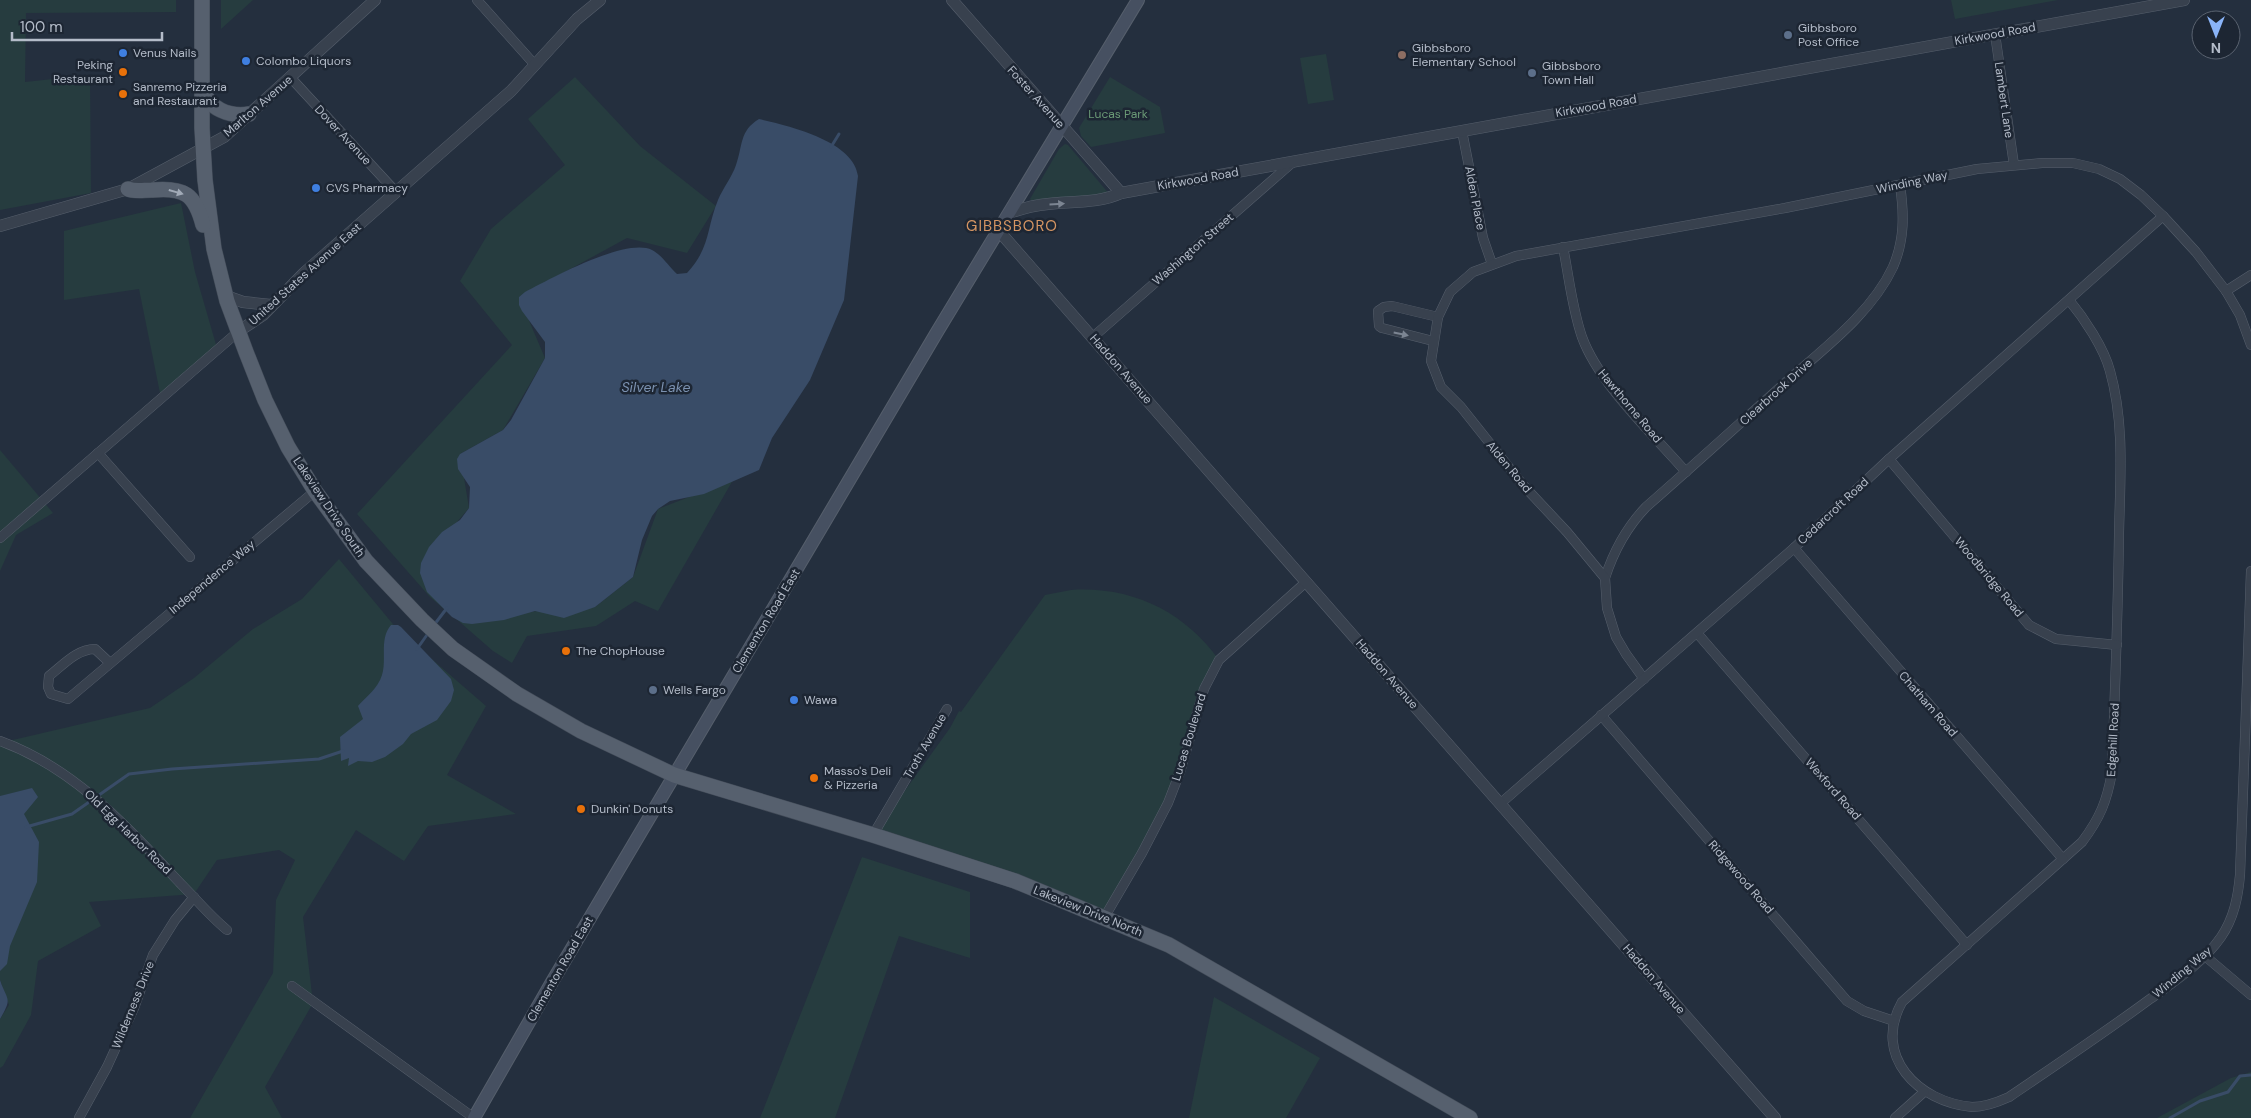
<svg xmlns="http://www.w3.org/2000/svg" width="2251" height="1118" viewBox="0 0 2251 1118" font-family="'DM Sans',sans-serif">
<rect width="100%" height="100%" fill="#242f3e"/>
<g fill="#263c3f">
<polygon points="0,0 176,0 176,12 26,13 25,82 90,75 91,193 0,210"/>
<polygon points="221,0 253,0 221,29"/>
<polygon points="1951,0 2058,0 1955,19"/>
<polygon points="1326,54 1334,100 1308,104 1300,58"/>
<polygon points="575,77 640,146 716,206 687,253 627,238 519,297 545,358 503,430 460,454 469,508 422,563 450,614 430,597 357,514 512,345 460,281 491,229 565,165 528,119"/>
<polygon points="1110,77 1160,107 1165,133 1091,147 1081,136 1079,128"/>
<polygon points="1065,144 1068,145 1110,195 1033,202 1030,199 1059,149"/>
<polygon points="181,203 195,272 217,348 161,398 139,289 64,300 64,231"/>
<polygon points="0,450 53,513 16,535 0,571"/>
<polygon points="733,480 658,611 635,601 596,626 527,636 512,663 493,651 454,617 595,607 633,577 658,509"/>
<polygon points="339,559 397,629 486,706 447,775 516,814 428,826 404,861 356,830 303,917 313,1003 265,1087 282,1118 190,1118 273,973 276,900 295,860 279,850 217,860 194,894 89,902 101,926 38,961 31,1015 3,1066 0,1068 0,1019 9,1005 0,980 0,743 150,708 194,678 253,629 302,599"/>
<path d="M1071,590c60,-4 113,21 148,70l-15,29 -24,83 -76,146 -231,-83 77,-107 9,-17 2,1 84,-117z"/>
<polygon points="862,857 970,892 970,958 899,936 835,1118 760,1118"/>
<polygon points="1214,997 1320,1058 1286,1118 1189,1118"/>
<polygon points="2251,1072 2251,1118 2157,1118 2231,1078"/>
</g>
<g fill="#394c67">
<path d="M759,119c30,7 95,22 99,57l-14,124 -34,80 -38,58 -13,32 -55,24 -34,7 -12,8 -6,7 -10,24 -9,37 -38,30 -31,11 -29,-7 -31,9 -32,4 -9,-1 -11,-6 -25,-25 -7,-19 1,-10 8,-16 13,-15 18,-12 9,-12 1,-21 -12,-18 -1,-10 3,-5 43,-24 8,-10 34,-62v-16l-23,-31 -3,-6v-8l6,-5c25,-13 101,-55 127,-42 10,5 17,17 25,24l10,-1c24,-26 19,-44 31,-73 5,-12 14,-23 18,-35 7,-19 3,-34 23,-46z"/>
<path d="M391,625h7l3,2 50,52 3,11 -3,11 -14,19 -26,14 -8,10 -18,13 -13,5 -14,-1 -10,5 1,-8 -8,3 -1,-24 23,-18 -5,-13c9,-10 20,-18 24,-31 5,-16 -3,-36 9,-50z"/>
<polygon points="32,788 38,797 24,814 39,842 37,882 10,946 7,964 0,971 0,796"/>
<path d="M0,980c7,21 13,17 0,39z"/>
</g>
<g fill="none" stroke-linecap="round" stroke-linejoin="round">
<g stroke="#394c67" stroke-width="3">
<polyline points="831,147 839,134"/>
<polyline points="434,625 447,608"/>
<polyline points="417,649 429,632"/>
<polyline points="26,827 72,814 129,774 172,769 319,759 343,751"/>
<polyline points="2170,1118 2200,1101 2228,1092 2240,1076 2251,1075"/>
</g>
<g stroke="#565f6c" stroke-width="10">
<g id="minor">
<polyline points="477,0 535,65"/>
<polyline points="1995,34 2014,165"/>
<polyline points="291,78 396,192"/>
<polyline points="1462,131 1483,238 1492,264"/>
<path d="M1563,247c6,30 9,61 19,90 17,47 71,97 104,135"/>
<polyline points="2226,291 2251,275"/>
<path d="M2069,300c15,18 35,48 41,71 15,53 10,109 9,163 -1,79 -4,159 -7,238 -5,29 -12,46 -30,70l-180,160c-30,54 16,100 70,105 12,0 26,-5 37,-10 47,-32 95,-64 141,-98 25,-18 53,-36 71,-62 13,-19 17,-40 19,-62l11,-304"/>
<polyline points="1093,337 1293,162"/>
<polyline points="1433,341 1382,328 1379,326 1378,311 1384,307 1392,306 1438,317"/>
<polyline points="98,453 190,557"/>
<polyline points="1889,459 2029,625 2056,639 2117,645"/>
<polyline points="0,538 239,331"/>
<polyline points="1794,548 2063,859"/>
<path d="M1605,578c9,-28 21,-50 41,-71 47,-41 93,-83 139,-124 38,-34 86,-69 108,-116 12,-28 11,-54 7,-82"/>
<polyline points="1697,633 1967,945"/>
<path d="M110,663l-15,-14c-18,0 -32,16 -46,27l-1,11 3,7 17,5c82,-70 165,-138 247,-208"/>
<polyline points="1644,679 1626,654 1616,637 1607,608 1605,578 1567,532 1523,485 1461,407 1441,387 1431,361 1438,317 1450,292 1473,272 1516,256 1785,208 1977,169 2042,163 2073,163 2099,169 2120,179 2141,195 2163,216 2196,252 2226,291 2240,315 2251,345"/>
<polyline points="1601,715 1847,1001 1864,1011 1894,1021"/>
<path d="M0,741c75,27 127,86 181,143 15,15 29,32 46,46"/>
<polyline points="1501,803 1794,548 1889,459 2163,216"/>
<polyline points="873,835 947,709"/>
<polyline points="1104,918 1142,853 1168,803 1180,772 1204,689 1219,660 1306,582"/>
<polyline points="2205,956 2251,995"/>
<polyline points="292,986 474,1118"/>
<polyline points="79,1118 107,1067 134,1008 153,955 175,920 194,897"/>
<polyline points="1895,1118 1924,1092"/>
</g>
</g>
<g stroke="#565f6c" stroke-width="12">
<g id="tertiary">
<polyline points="952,0 1121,193"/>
<path d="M1009,213c10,-3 21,-7 31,-8 28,-5 55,0 81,-12l88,-16 975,-177"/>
<polyline points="0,226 128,189 224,137 375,0"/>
<polyline points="999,231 1775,1118"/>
<polyline points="226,296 243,302 271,305"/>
<polyline points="239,331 263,315 304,273 511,91 577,19 600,0"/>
</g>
</g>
<g stroke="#565f6c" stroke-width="14">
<polyline id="secondary" points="474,1118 552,982 937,332 1138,0"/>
</g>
<g stroke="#414a57" stroke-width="16">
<g id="primary">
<polyline points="202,0 202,128 205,180 214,249 227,301 246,352 265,400 288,447 315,491 366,561 422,620 453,649 517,694 581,731 674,775 873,835 1015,881 1169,945 1470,1118"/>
<path d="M203,89c5,20 27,28 46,25"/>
<path d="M128,189c7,3 16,1 24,1 32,-3 43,4 51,35"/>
</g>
</g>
<use href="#minor" stroke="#38414e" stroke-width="9"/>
<use href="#tertiary" stroke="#38414e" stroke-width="11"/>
<use href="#secondary" stroke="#465061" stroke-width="12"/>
<use href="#primary" stroke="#56606e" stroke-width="15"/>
</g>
<defs><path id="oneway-solid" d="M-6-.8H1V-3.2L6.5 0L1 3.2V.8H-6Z" transform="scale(1.25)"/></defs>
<use fill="#a1aab7" href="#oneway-solid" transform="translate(176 192) rotate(16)"/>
<g fill="#7c8592">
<use href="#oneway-solid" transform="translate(1057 204) rotate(-4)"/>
<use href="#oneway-solid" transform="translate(1401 334) rotate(12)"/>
</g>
<g fill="#5c6f8a" stroke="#1d2633" stroke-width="2">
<circle cx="1788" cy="35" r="5"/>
<circle cx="1532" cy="73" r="5"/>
<circle cx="653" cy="690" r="5"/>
</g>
<g fill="#3f7fe0" stroke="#1d2633" stroke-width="2">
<circle cx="123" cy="53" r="5"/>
<circle cx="246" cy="61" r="5"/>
<circle cx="316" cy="188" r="5"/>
<circle cx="794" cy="700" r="5"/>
</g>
<circle fill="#8d6e63" stroke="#1d2633" stroke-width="2" cx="1402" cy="55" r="5"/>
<g fill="#e8710a" stroke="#1d2633" stroke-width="2">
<circle cx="123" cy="72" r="5"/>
<circle cx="123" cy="94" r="5"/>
<circle cx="566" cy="651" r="5"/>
<circle cx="814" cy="778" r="5"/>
<circle cx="581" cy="809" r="5"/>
</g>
<g text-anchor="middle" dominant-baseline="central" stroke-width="5" stroke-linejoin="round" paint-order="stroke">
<g font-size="12" fill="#b4bcc9" stroke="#1d2633" text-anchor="start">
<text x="1798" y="28">Gibbsboro<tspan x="1798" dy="14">Post Office</tspan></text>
<text x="1412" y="48">Gibbsboro<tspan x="1412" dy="14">Elementary School</tspan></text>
<text x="133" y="53">Venus Nails</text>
<text x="256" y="61">Colombo Liquors</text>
<text x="113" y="65" text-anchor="end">Peking<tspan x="113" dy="14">Restaurant</tspan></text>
<text x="1542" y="66">Gibbsboro<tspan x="1542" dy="14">Town Hall</tspan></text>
<text x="133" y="87">Sanremo Pizzeria<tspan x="133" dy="14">and Restaurant</tspan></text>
<text x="326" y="188">CVS Pharmacy</text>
<text x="576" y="651">The ChopHouse</text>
<text x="663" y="690">Wells Fargo</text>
<text x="804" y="700">Wawa</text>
<text x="824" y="771">Masso's Deli<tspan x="824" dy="14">&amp; Pizzeria</tspan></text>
<text x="591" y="809">Dunkin' Donuts</text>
</g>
<g font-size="12" fill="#b4bcc9" stroke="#1d2633">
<text transform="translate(1995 34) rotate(-10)">Kirkwood Road</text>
<text transform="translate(1036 97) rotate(48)">Foster Avenue</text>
<text transform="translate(2004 100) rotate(82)">Lambert Lane</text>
<text transform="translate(258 106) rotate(-41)">Marlton Avenue</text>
<text transform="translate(1596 106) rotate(-10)">Kirkwood Road</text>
<text transform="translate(343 135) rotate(47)">Dover Avenue</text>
<text transform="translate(1198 179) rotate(-10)">Kirkwood Road</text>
<text transform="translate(1912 182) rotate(-12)">Winding Way</text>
<text transform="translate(1475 198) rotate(79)">Alden Place</text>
<text transform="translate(1193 249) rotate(-41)">Washington Street</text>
<text transform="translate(305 274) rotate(-42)">United States Avenue East</text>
<text transform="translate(1121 369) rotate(49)">Haddon Avenue</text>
<text transform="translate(1776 392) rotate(-42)">Clearbrook Drive</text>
<text transform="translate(1630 406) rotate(50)">Hawthorne Road</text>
<text transform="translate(1509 467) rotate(50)">Alden Road</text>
<text transform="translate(329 507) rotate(56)">Lakeview Drive South</text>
<text transform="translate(1833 511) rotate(-43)">Cedarcroft Road</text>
<text transform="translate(212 577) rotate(-40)">Independence Way</text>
<text transform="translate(1989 577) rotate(50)">Woodbridge Road</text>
<text transform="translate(766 621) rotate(-59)">Clementon Road East</text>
<text transform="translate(1387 674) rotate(49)">Haddon Avenue</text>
<text transform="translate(1928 704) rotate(49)">Chatham Road</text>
<text transform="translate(1189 737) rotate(-73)">Lucas Boulevard</text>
<text transform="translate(2113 740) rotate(-87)">Edgehill Road</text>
<text transform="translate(925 746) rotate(-60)">Troth Avenue</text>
<text transform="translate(1833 789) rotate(49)">Wexford Road</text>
<text transform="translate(128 832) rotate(44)">Old Egg Harbor Road</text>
<text transform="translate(1741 877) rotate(49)">Ridgewood Road</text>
<text transform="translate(1088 911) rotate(22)">Lakeview Drive North</text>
<text transform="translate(560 969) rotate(-60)">Clementon Road East</text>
<text transform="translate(2182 972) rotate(-40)">Winding Way</text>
<text transform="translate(1654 979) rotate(49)">Haddon Avenue</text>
<text transform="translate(133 1005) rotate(-68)">Wilderness Drive</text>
</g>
<g font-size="12" fill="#6b9a76" stroke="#1d2633">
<text x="1118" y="114">Lucas Park</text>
</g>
<g font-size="14" font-style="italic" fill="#7c92b1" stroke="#1d2633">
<text x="656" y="387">Silver Lake</text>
</g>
<g font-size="15" letter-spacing="1" fill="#d59563" stroke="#1d2633">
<text x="1012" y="226">GIBBSBORO</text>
</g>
</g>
<g transform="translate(2216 35) rotate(180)"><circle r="24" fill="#1d2633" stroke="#59626f"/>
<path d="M0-4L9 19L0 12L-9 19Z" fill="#8ab4f8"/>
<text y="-8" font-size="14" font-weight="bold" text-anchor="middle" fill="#b4bcc9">N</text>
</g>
<path d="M12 32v8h150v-8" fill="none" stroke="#b4bcc9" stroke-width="2.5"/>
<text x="20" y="32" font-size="15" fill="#b4bcc9" stroke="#1d2633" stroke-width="4" paint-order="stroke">100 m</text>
</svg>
